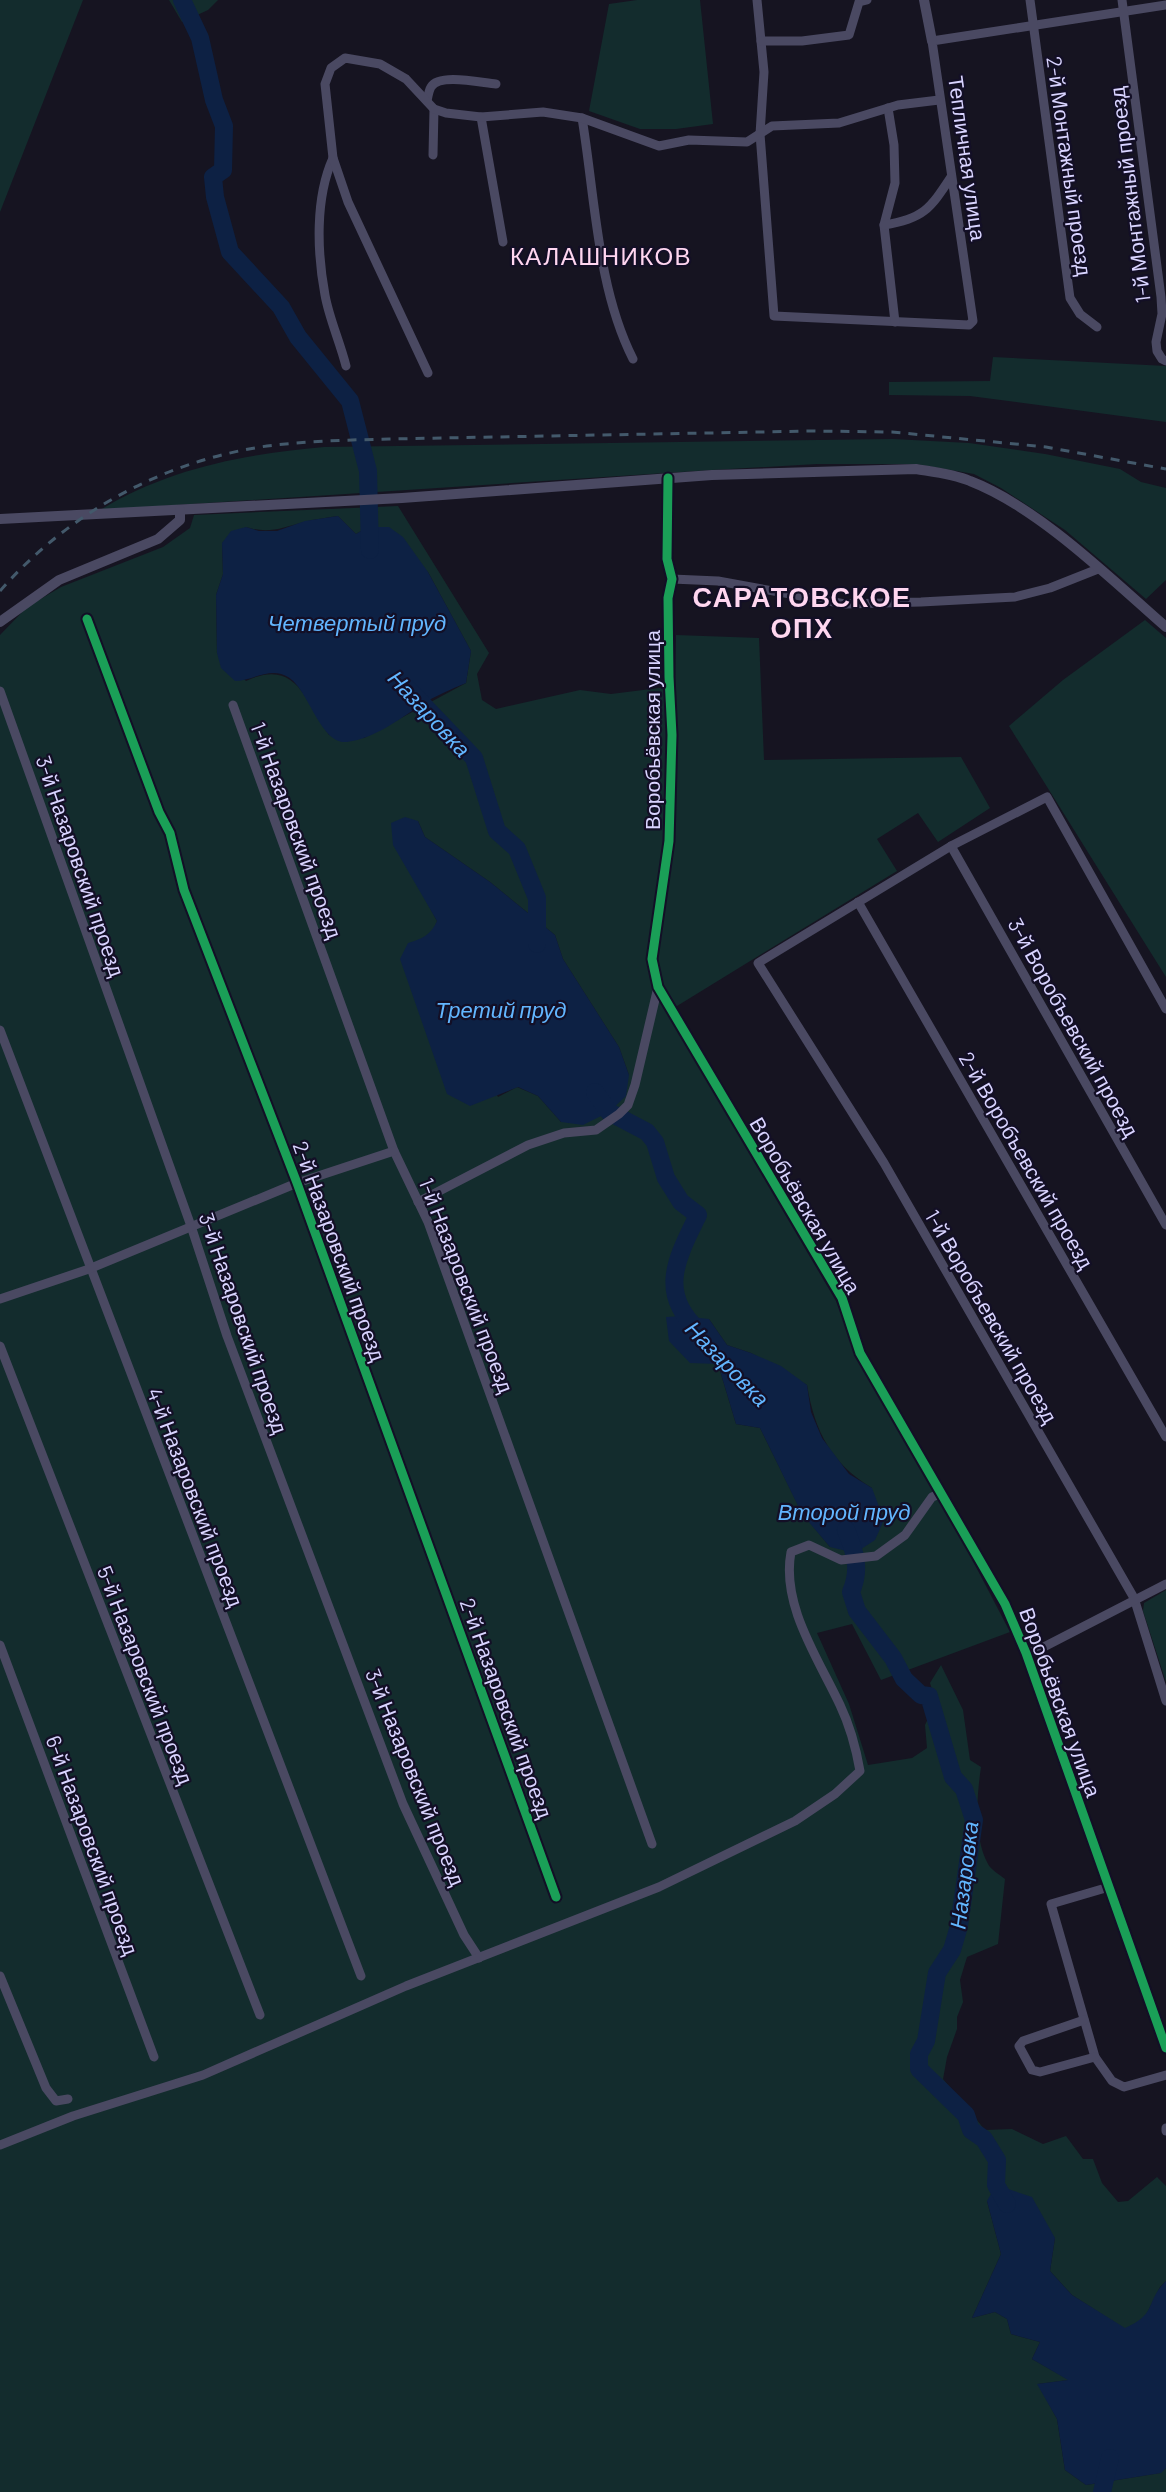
<svg xmlns="http://www.w3.org/2000/svg" width="1166" height="2492" viewBox="0 0 1166 2492" font-family="Barlow,sans-serif">
<rect width="100%" height="100%" fill="#161421"/>
<g fill="#132c2d" fill-rule="evenodd">
<polygon points="0,0 83,0 0,212"/>
<polygon points="169,0 218,0 208,10 182,22"/>
<polygon points="637,0 700,0 713,124 676,129 640,129 589,111 609,4"/>
<polygon points="993,357 1166,366 1166,422 970,396 889,395 889,382 990,381"/>
<path d="M893,439l76,4 76,11 75,15 21,13 25,6v92l-20,19 -81,-69 -64,-42 -27,-14 -58,-10h-99l-105,6 -612,40c69,-42 145,-56 224,-63z"/>
<path d="M398,506l91,147 -12,21 5,26 14,9 84,-19 31,4 64,-8 1,-51 83,3 5,122 197,-3 29,51 -52,34 -20,-29 -41,26 20,32 -220,135 -7,12 166,283 20,53 85,146 69,132 -129,48 -29,-56 -35,9 32,71 19,61 44,-7 15,-10 -2,-23 11,-23 -6,-19 11,-18 22,45 7,50 11,7c-4,28 -8,70 7,97 3,6 12,11 17,15l-7,65 -31,13 -7,23 3,22 -6,15v12l-10,28 -4,22 42,51 27,-1 31,15 23,-8 17,23h10l9,24 16,19 10,-1 29,-24 9,9v95l-6,6 -16,32 -19,10 -53,-34 -22,-24 5,-33 -68,-37 14,53 -29,64 23,-6 12,7 4,15 29,8 -8,17 37,21 -31,4 19,35 8,51 21,15 74,-12 6,-5v24h-1166v-1857l27,-28 34,-20 102,-40 27,-19 4,-13zM338,516l18,18 12,-7 60,45 43,79 -5,32 -102,55 -35,-3c-23,-34 -33,-78 -83,-54l-29,-28 -1,-58 7,-21 -1,-31 24,-16c22,7 36,1 58,-5 11,-3 22,-4 34,-6zM418,821l7,16 65,45 65,53 8,24 56,88 10,28 -68,47 -23,-26 -21,-9 -19,10 -77,-157 12,-9 4,-10 -9,-17zM709,1319l18,26 24,8 56,32c8,47 24,78 65,103l-42,59 -28,-34 -42,-85 -24,-4 -18,-60z"/>
<polygon points="1145,620 1166,638 1166,977 1009,726 1063,680"/>
<polygon points="1166,1590 1166,1682 1143,1611 1144,1603"/>
</g>
<g fill="#0d2144">
<path d="M338,516l18,18 12,-7h21l14,10 25,35 43,79 -5,32c-15,6 -31,13 -45,22 -23,15 -46,33 -74,37 -27,3 -38,-53 -59,-65 -17,-11 -36,4 -53,4l-14,-13 -4,-15 -1,-58 7,-21 -1,-31 9,-12 15,-4 13,4h18l28,-10z"/>
<path d="M405,817l13,4 7,16 65,45 65,53 8,24 56,88 10,28 -3,21 -17,16 -26,13 -22,-3 -23,-26 -20,-9 -48,19 -23,-12 -47,-135 8,-16c14,-4 23,-8 29,-22l-44,-76 -2,-22z"/>
<polygon points="682,1316 709,1319 727,1345 751,1353 781,1366 807,1385 811,1412 822,1438 849,1474 872,1488 884,1520 875,1540 855,1553 830,1547 802,1514 760,1428 736,1424 718,1364 690,1363 669,1341 666,1317"/>
<path d="M996,2185l36,12 23,41 -5,33 22,24 53,33c33,-14 20,-27 41,-47v187l-5,5 -75,12 -21,-15 -8,-51 -20,-35 31,-4 -36,-21 8,-17 -29,-8 -4,-15 -12,-7 -23,6 29,-64 -14,-53z"/>
</g>
<g fill="none" stroke-linecap="round" stroke-linejoin="round">
<g stroke="#0d2144" stroke-width="18">
<polyline points="182,0 200,38 214,100 224,126 223,170 213,177 215,197 230,252 281,307 298,337 350,401 368,471 370,550"/>
<polyline points="407,688 474,758 497,831 517,849 537,898 537,944"/>
<path d="M595,1092l14,20 38,20 8,10 11,36 15,24 17,13c-21,43 -41,78 1,116"/>
<path d="M846,1530c9,22 15,39 5,62l6,19 36,47 11,21 17,16 8,1 24,81 11,12 10,31 -15,106 -7,24 -15,23 -11,68 -7,13v15l47,46 5,15 13,9 13,21 -1,25 11,19"/>
<polyline points="1102,2492 1110,2458"/>
</g>
<g stroke="#4a4962" stroke-width="9">
<polyline points="757,0 764,72 760,134 774,316 969,325 973,321 932,41 1166,5"/>
<polyline points="1030,0 1070,298 1080,314 1097,327"/>
<polyline points="1122,0 1161,297 1162,314 1156,342 1157,351 1162,359 1166,361"/>
<polyline points="761,41 802,41 849,35 859,2 867,0"/>
<path d="M427,101c1,-5 2,-11 4,-14 8,-14 51,-4 65,-3"/>
<polyline points="888,108 894,145 895,183 884,225 895,322"/>
<polyline points="481,117 503,242"/>
<path d="M582,118c13,78 15,170 51,241"/>
<polyline points="433,155 434,109"/>
<path d="M333,158c-18,40 -16,94 -8,137 4,23 15,47 21,71"/>
<path d="M884,225c39,-6 46,-16 67,-48"/>
<polyline points="428,373 348,202 333,158 325,84 331,68 345,58 380,64 406,79 434,109 446,113 481,117 543,112 582,118 659,146 689,140 747,142 772,126 839,123 898,105 939,100"/>
<polyline points="668,478 667,559 672,579 668,598 669,677 672,735 669,841 652,959 658,987 842,1298 860,1353 1005,1604 1026,1653 1166,2048"/>
<polyline points="672,579 718,581 845,604 921,602 1015,597 1050,588 1098,569"/>
<polyline points="87,619 159,812 170,833 184,890 297,1183 556,1897"/>
<polyline points="0,691 191,1226 227,1336 403,1804 464,1935 479,1958"/>
<polyline points="233,705 394,1151 428,1222 652,1844"/>
<polyline points="951,846 1166,1225"/>
<polyline points="858,902 1166,1437"/>
<polyline points="1166,1009 1047,797 951,846 758,963 884,1163 1134,1598 1166,1701"/>
<polyline points="0,1030 361,1976"/>
<polyline points="418,1202 528,1145 564,1133 596,1130 619,1114 628,1105 635,1085 658,987"/>
<polyline points="0,1299 89,1269 297,1183 394,1151"/>
<polyline points="0,1346 260,2015"/>
<polyline points="0,1645 154,2057"/>
<polyline points="1026,1653 1036,1651 1166,1584"/>
<polyline points="1109,1887 1051,1904 1095,2057 1112,2081 1124,2087 1166,2075"/>
<polyline points="0,1976 46,2088 56,2101 68,2099"/>
<polyline points="1084,2020 1023,2041 1019,2046 1032,2070 1040,2072 1095,2057"/>
<polyline points="1166,2128 1166,2131"/>
<path d="M0,2145l73,-29 130,-41 203,-89 253,-99 136,-66 40,-27 25,-23c-4,-23 -10,-45 -20,-66 -22,-47 -59,-100 -49,-153l18,-7 32,15 35,-4 29,-21 27,-38 10,-4"/>
</g>
<g stroke="#4a4962" stroke-width="10">
<polyline points="924,0 932,41"/>
<path d="M0,519l402,-21 310,-23 204,-6c18,3 37,5 54,12 68,26 141,98 196,146"/>
<polyline points="0,622 59,580 158,539 180,520 180,510"/>
</g>
<path stroke="#43596b" stroke-width="3" stroke-dasharray="9 8" stroke-linecap="butt" d="M0,591c68,-78 163,-130 267,-145 40,-5 81,-6 122,-7l424,-8 79,1 154,15 120,22"/>
<g stroke="#130f26" stroke-width="13">
<g id="cycleway">
<polyline points="668,478 667,559 672,579 668,598 669,677 672,735 669,841 652,959 658,987 842,1298 860,1353 1005,1604 1026,1653 1166,2048"/>
<polyline points="87,619 159,812 170,833 184,890 297,1183 556,1897"/>
</g>
</g>
<use href="#cycleway" stroke="#1a9f57" stroke-width="9"/>
</g>
<g text-anchor="middle" dominant-baseline="central" stroke-width="4.5" stroke-linejoin="round" paint-order="stroke">
<g font-size="21" fill="#d9d4ff" stroke="#130f26">
<text transform="translate(968 158) rotate(82)">Тепличная улица</text>
<text transform="translate(1070 166) rotate(82)">2-й Монтажный проезд</text>
<text transform="translate(1129 195) rotate(-97)">1-й Монтажный проезд</text>
<text transform="translate(651 730) rotate(-90)">Воробьёвская улица</text>
<text transform="translate(297 830) rotate(70)">1-й Назаровский проезд</text>
<text transform="translate(81 866) rotate(71)">3-й Назаровский проезд</text>
<text transform="translate(1074 1027) rotate(61)">3-й Воробъевский проезд</text>
<text transform="translate(1027 1160) rotate(60)">2-й Воробъевский проезд</text>
<text transform="translate(806 1205) rotate(60)">Воробьёвская улица</text>
<text transform="translate(340 1251) rotate(70)">2-й Назаровский проезд</text>
<text transform="translate(467 1285) rotate(69)">1-й Назаровский проезд</text>
<text transform="translate(992 1316) rotate(60)">1-й Воробъевский проезд</text>
<text transform="translate(244 1323) rotate(71)">3-й Назаровский проезд</text>
<text transform="translate(196 1497) rotate(69)">4-й Назаровский проезд</text>
<text transform="translate(146 1675) rotate(69)">5-й Назаровский проезд</text>
<text transform="translate(1061 1702) rotate(70)">Воробьёвская улица</text>
<text transform="translate(507 1708) rotate(70)">2-й Назаровский проезд</text>
<text transform="translate(416 1777) rotate(68)">3-й Назаровский проезд</text>
<text transform="translate(93 1845) rotate(70)">6-й Назаровский проезд</text>
</g>
<g font-size="22" font-style="italic" fill="#62b6ff" stroke="#130f26">
<text x="357" y="622">Четвертый пруд</text>
<text transform="translate(430 713) rotate(47)">Назаровка</text>
<text x="501" y="1009">Третий пруд</text>
<text transform="translate(728 1363) rotate(46)">Назаровка</text>
<text x="844" y="1511">Второй пруд</text>
<text transform="translate(963 1875) rotate(-83)">Назаровка</text>
</g>
<g font-size="24" letter-spacing="1.5" fill="#ffd6f0" stroke="#130f26">
<text x="601" y="255">КАЛАШНИКОВ</text>
</g>
<g font-size="27" font-weight="bold" letter-spacing="1.5" fill="#ffd6f0" stroke="#130f26">
<text x="802" y="596">САРАТОВСКОЕ<tspan x="802" dy="31">ОПХ</tspan></text>
</g>
</g>
</svg>
